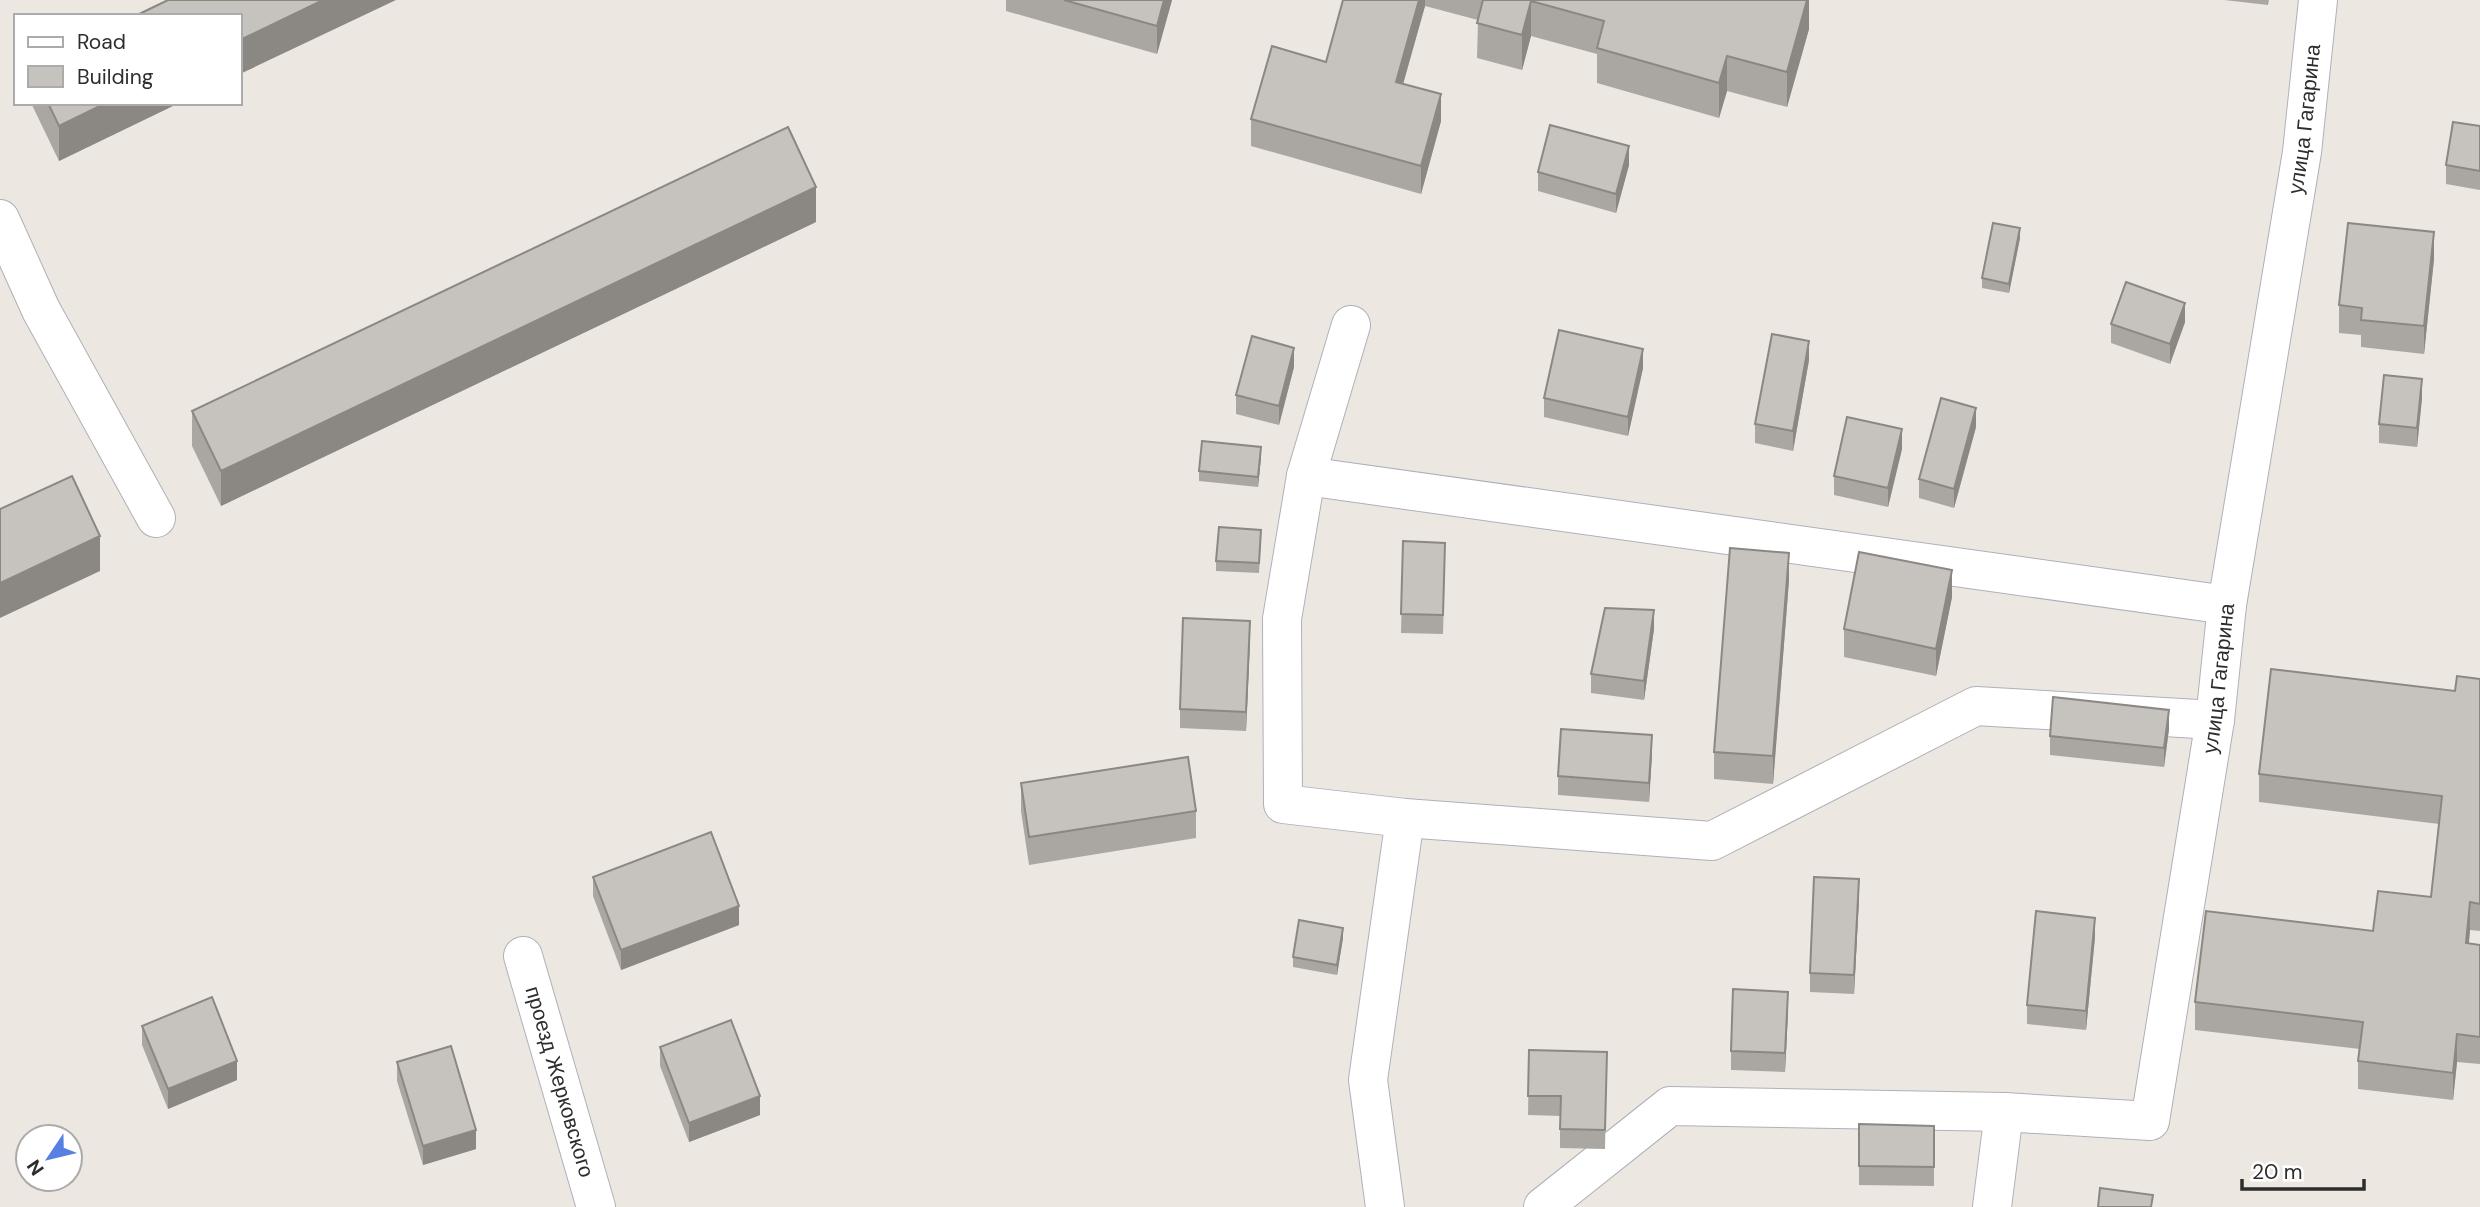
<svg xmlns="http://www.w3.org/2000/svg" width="2480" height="1207" viewBox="0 0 2480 1207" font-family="'DM Sans',sans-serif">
<rect width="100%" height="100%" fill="#ede7e2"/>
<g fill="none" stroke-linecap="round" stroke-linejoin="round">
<g stroke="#aeb1b8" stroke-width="40">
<g id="minor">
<polyline points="0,219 41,310 156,518"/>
<polyline points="1351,325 1306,476 1282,619 1283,804 1405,818 1712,841 1976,706 2215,720"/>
<polyline points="1306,476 2227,605"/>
<path id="s1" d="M523,956l73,251"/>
<polyline points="1385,1207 1368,1080 1405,818"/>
<polyline points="1543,1207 1670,1106 2004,1112"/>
<path id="s2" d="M1992,1207l12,-95 146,9 65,-401 12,-115 75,-453 16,-152"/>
</g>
</g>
<use href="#minor" stroke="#fff" stroke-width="38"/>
</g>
<g fill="#aaa7a3">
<polygon points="1006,0 1172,0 1157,54 1006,11"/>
<polygon points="1343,0 1809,0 1809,29 1787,107 1727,91 1719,118 1597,83 1597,54 1531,36 1522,70 1477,58 1478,20 1425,6 1403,84 1441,121 1421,194 1251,146 1251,119 1326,62"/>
<polygon points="2224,0 2269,0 2268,5"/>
<polygon points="31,103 179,103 59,161"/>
<polygon points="2480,126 2480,190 2446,184 2446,165"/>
<polygon points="1629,165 1616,213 1538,191 1538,172"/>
<polygon points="816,222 221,506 192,446 192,411"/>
<polygon points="2020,238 2009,293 1982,288 1982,278"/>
<polygon points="2434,259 2424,354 2361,347 2361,335 2339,333 2339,305"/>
<polygon points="2185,322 2170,364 2111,343 2111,324"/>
<polygon points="1809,360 1793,451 1755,443 1755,424"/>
<polygon points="1294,367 1279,425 1236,414 1236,395"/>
<polygon points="1643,368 1628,436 1544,417 1544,398"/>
<polygon points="2422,398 2417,447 2379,443 2379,424"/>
<polygon points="1976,427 1954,508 1919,498 1919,479"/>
<polygon points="1902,449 1888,507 1834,495 1834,476"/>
<polygon points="1261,457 1258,487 1199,481 1199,471"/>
<polygon points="1261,540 1259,573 1216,571 1216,561"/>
<polygon points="1403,541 1445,562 1443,634 1401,633"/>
<polygon points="1789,580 1773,784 1714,779 1714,752"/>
<polygon points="1952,597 1936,676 1844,657 1844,629"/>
<polygon points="1654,629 1644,700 1591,693 1591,674"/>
<polygon points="1250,640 1246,731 1180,728 1180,709"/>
<polygon points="2480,679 2480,931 2470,930 2469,943 2480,945 2480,1064 2457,1062 2453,1100 2358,1089 2358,1061 2360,1049 2195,1030 2195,1002 2373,931 2431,897 2439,824 2259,802 2259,774 2455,691"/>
<polygon points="2169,729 2164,767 2050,755 2050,736"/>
<polygon points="1652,754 1649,802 1558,795 1558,776"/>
<polygon points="1021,783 1196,811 1196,838 1029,865 1021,811"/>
<polygon points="593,877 739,925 621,970 593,896"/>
<polygon points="1859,898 1854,994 1810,992 1810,973"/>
<polygon points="2095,937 2086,1030 2027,1024 2027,1005"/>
<polygon points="1343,938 1337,975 1293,967 1293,957"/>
<polygon points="1788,1011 1785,1072 1731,1070 1731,1051"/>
<polygon points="142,1026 237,1080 168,1109 142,1045"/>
<polygon points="660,1047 760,1115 689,1142 660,1066"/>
<polygon points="1529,1050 1607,1052 1605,1149 1560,1148 1560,1116 1528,1115"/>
<polygon points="397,1062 476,1149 423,1165 397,1081"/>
<polygon points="1859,1124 1934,1126 1934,1186 1859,1185"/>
</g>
<g fill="#8b8884">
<polygon points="323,0 396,0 240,74 240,40"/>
<polygon points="1164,0 1172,0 1157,54 1157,26"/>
<polygon points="1419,0 1425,0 1425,6 1396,109 1396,82"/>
<polygon points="1807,0 1809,0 1809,29 1787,107 1787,72"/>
<polygon points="1531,1 1531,36 1522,70 1522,35"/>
<polygon points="1727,56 1727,91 1719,118 1719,83"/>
<polygon points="1441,94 1441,121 1421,194 1421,166"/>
<polygon points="106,103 179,103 59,161 59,126"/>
<polygon points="1629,146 1629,165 1616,213 1616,194"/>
<polygon points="816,187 816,222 221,506 221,471"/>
<polygon points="2020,228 2020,238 2009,293 2009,284"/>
<polygon points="2434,232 2434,259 2424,354 2424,326"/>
<polygon points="2185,303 2185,322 2170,364 2170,344"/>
<polygon points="1809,341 1809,360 1793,451 1793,431"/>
<polygon points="1294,348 1294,367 1279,425 1279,406"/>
<polygon points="1643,349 1643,368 1628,436 1628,417"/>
<polygon points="2422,379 2422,398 2417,447 2417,428"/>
<polygon points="1976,408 1976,427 1954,508 1954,489"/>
<polygon points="1902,429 1902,449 1888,507 1888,488"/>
<polygon points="1261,447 1261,457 1258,487 1258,477"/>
<polygon points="100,536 100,571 0,618 0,583"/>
<polygon points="1789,553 1789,580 1773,784 1773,756"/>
<polygon points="1952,570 1952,597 1936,676 1936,649"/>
<polygon points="1654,610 1654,629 1644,700 1644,681"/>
<polygon points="1250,621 1250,640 1246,731 1246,712"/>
<polygon points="2169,710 2169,729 2164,767 2164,748"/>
<polygon points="1652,735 1652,754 1649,802 1649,783"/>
<polygon points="1859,879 1859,898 1854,994 1854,975"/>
<polygon points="2470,902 2470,930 2466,970 2466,943"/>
<polygon points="739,906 739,925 621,970 621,950"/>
<polygon points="2095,918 2095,937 2086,1030 2086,1011"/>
<polygon points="1343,928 1343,938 1337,975 1337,965"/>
<polygon points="1788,992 1788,1011 1785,1072 1785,1053"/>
<polygon points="2457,1034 2457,1062 2453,1100 2453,1073"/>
<polygon points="237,1061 237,1080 168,1109 168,1089"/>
<polygon points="760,1096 760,1115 689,1142 689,1123"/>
<polygon points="476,1130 476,1149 423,1165 423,1146"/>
</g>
<g fill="#c6c2bd" stroke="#8b8884" stroke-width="2">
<polygon points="168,0 323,0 240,40 240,16 135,16"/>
<polygon points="1064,0 1164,0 1157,26"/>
<polygon points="1343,0 1419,0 1396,82 1441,94 1421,166 1251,119 1272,46 1326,62"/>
<polygon points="1483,0 1807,0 1787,72 1727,56 1719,83 1597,48 1604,21 1531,1 1522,35 1477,23"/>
<polygon points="48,103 106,103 59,126"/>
<polygon points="2453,122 2480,126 2480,171 2446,165"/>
<polygon points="1550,125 1629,146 1616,194 1538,172"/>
<polygon points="788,127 816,187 221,471 192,411"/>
<polygon points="1993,223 2020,228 2009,284 1982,278"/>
<polygon points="2348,223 2434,232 2424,326 2361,320 2362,308 2339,305"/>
<polygon points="2126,282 2185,303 2170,344 2111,324"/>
<polygon points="1559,330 1643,349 1628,417 1544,398"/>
<polygon points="1772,334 1809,341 1793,431 1755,424"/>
<polygon points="1252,336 1294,348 1279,406 1236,395"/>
<polygon points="2384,375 2422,379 2417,428 2379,424"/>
<polygon points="1941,398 1976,408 1954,489 1919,479"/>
<polygon points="1847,417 1902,429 1888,488 1834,476"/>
<polygon points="1202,441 1261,447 1258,477 1199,471"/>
<polygon points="72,476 100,536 0,583 0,509"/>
<polygon points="1219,527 1261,530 1259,563 1216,561"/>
<polygon points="1403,541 1445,543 1443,615 1401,614"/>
<polygon points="1730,548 1789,553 1773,756 1714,752"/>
<polygon points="1859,552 1952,570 1936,649 1844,629"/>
<polygon points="1605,608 1654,610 1644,681 1591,674"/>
<polygon points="1183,618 1250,621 1246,712 1180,709"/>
<polygon points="2271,669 2455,691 2457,676 2480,679 2480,904 2470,902 2466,943 2480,945 2480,1037 2457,1034 2453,1073 2358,1061 2363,1022 2195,1002 2206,911 2373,931 2378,891 2431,897 2442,796 2259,774"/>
<polygon points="2053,697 2169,710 2164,748 2050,736"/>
<polygon points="1561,729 1652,735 1649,783 1558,776"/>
<polygon points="1188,757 1196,811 1029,837 1021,783"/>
<polygon points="711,832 739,906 621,950 593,877"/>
<polygon points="1814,877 1859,879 1854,975 1810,973"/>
<polygon points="2036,911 2095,918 2086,1011 2027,1005"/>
<polygon points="1299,920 1343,928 1337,965 1293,957"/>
<polygon points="1733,989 1788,992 1785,1053 1731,1051"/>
<polygon points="212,997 237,1061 168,1089 142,1026"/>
<polygon points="731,1020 760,1096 689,1123 660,1047"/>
<polygon points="451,1046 476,1130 423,1146 397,1062"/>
<polygon points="1529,1050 1607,1052 1605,1130 1560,1129 1561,1096 1528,1096"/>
<polygon points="1859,1124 1934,1126 1934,1167 1859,1166"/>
<polygon points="2100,1188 2153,1195 2151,1207 2098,1207"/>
</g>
<g text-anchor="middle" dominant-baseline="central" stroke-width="5" stroke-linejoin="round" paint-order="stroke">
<g font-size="21" fill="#2d2d2d" stroke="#fff">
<text stroke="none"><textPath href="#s2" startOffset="1256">улица Гагарина</textPath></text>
<text stroke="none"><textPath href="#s2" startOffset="690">улица Гагарина</textPath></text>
<text stroke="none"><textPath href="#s1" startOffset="131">проезд Жерковского</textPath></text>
</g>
</g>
<rect x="14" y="14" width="228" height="91" fill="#ffffff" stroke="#ababab" stroke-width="2"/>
<rect x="28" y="37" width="35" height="10" fill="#ffffff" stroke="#ababab" stroke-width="2"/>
<text x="77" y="49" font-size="21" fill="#2d2d2d">Road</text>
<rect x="28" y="66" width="35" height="21" fill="#c6c2bd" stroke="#ababab" stroke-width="2"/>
<text x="77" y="84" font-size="21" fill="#2d2d2d">Building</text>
<g transform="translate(49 1158) rotate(235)"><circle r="33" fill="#ffffff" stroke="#ababab" stroke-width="2"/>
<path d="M0-5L12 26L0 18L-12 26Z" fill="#5880e4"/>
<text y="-10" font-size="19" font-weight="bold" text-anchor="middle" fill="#2d2d2d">N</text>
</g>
<path d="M2242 1179v10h122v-10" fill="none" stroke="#2d2d2d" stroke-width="3.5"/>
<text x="2252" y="1179" font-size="21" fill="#2d2d2d" stroke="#ffffff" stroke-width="5" paint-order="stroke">20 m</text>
</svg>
